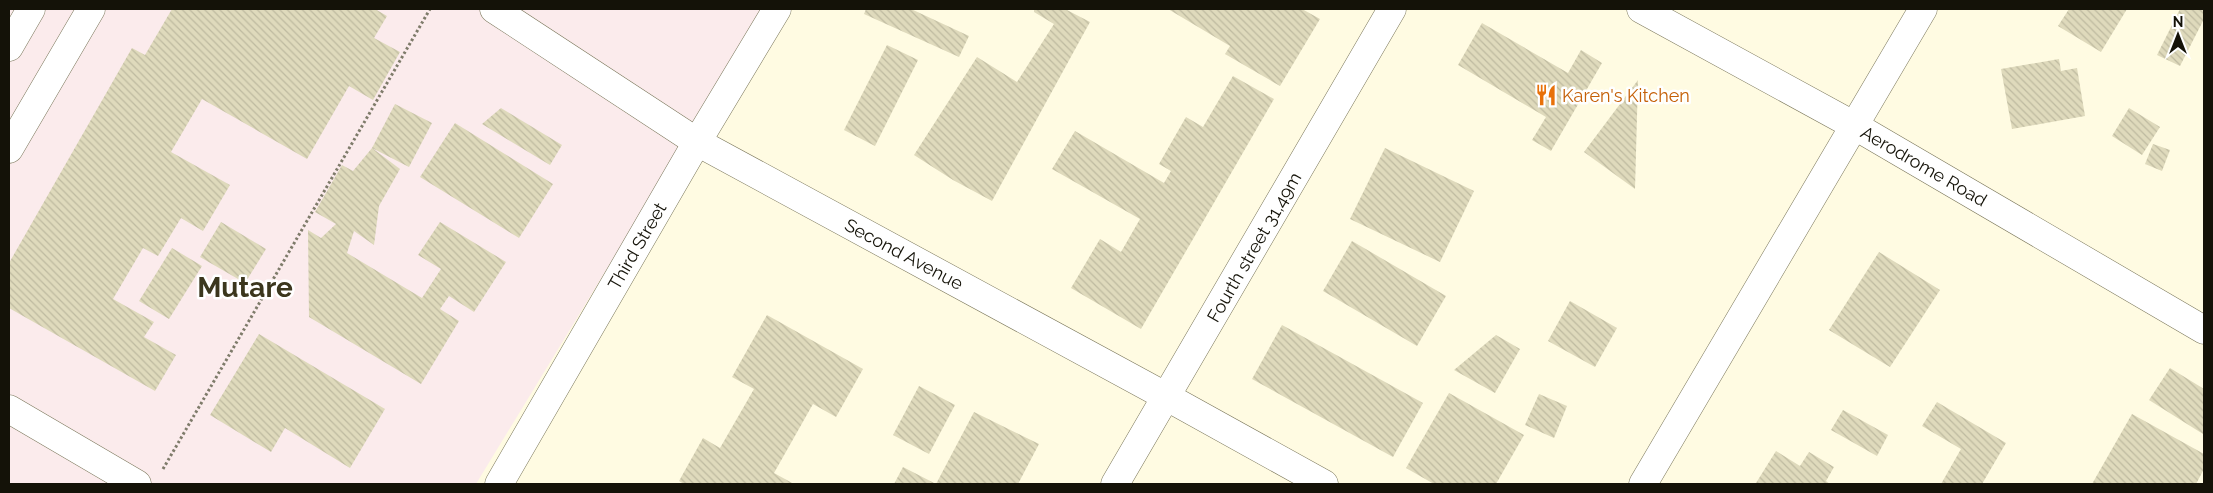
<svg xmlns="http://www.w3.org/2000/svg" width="2213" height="493" viewBox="0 0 2213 493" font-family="Raleway,sans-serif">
<defs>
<pattern id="building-back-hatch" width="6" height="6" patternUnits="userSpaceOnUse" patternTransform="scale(1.25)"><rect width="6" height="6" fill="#dfdabc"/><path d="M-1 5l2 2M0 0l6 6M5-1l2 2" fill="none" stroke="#bebaa0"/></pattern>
</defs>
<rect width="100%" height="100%" fill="#fffbe2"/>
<polygon fill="#fbebec" points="9,9 765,9 476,484 9,484"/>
<g fill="url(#building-back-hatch)">
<polygon points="172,9 375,9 387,16 374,38 400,52 373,100 349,86 307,159 202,99 171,152 230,185 203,231 181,218 158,256 143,248 113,299 154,322 144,337 176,355 155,391 9,308 9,263 132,48 145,55"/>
<polygon points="866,9 911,9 969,36 959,57 864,14"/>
<polygon points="1034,9 1065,9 1090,22 992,201 953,180 914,155 977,57 1017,82 1054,24 1034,12"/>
<polygon points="1168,9 1302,9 1320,19 1280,86 1225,54 1230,46"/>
<polygon points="2069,9 2127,9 2101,52 2058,26"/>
<polygon points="2180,9 2202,9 2204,10 2204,19 2180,66 2157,55"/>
<polygon points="1482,23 1568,73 1581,50 1602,63 1551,151 1532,140 1546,117 1458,65"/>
<polygon points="887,45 918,60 875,146 844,130"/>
<polygon points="2059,59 2061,71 2077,68 2085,116 2012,129 2001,69"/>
<polygon points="1233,76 1274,99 1141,329 1071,288 1100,239 1121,252 1140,219 1052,169 1075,131 1164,183 1171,171 1159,164 1186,117 1203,127"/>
<polygon points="1638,80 1635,189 1584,152"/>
<polygon points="395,104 432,123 409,167 372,148 400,169 379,206 374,245 354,231 347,253 422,298 441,269 418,255 440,222 506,262 474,312 449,296 440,309 459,321 421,384 309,317 308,230 321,238 336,224 315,212 342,165 353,171 372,148"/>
<polygon points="501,108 562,145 550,165 482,124"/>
<polygon points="2129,108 2160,127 2142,155 2112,136"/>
<polygon points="455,123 553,184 519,238 420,177"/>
<polygon points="2153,144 2170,150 2162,171 2145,164"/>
<polygon points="1385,148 1474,191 1440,262 1350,219"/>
<polygon points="221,222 266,249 245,283 200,257"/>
<polygon points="1352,241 1446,296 1417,346 1323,291"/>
<polygon points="172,248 202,266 169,319 139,301"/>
<polygon points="1879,252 1940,290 1890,367 1829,330"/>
<polygon points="1570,301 1617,328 1595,367 1548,341"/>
<polygon points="767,315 863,369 836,417 813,404 774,473 794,484 684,484 679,481 703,438 720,448 754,389 732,377"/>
<polygon points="1282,325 1423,403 1393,457 1252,379"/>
<polygon points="259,334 385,409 350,468 285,428 271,452 210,415"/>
<polygon points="1496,335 1520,349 1495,393 1454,370"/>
<polygon points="2170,368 2204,389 2203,434 2149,400"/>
<polygon points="919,386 955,405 929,454 893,435"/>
<polygon points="1449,393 1524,435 1496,484 1434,484 1406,468"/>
<polygon points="1539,394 1567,406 1554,438 1525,425"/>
<polygon points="1937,402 2006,443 1982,484 1941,484 1961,449 1922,426"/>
<polygon points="1843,410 1888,435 1877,456 1831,430"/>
<polygon points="974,412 1039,444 1018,484 894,484 903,467 936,484"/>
<polygon points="2132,414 2204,454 2204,469 2196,484 2092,484"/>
<polygon points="1776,451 1800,466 1809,452 1834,467 1826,481 1830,484 1758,484 1756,483"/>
</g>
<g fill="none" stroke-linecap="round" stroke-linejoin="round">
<g stroke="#7b775b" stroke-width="29">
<g id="street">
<polyline points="494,9 697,142 1167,397 1324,484"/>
<polyline points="1641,9 1855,126 2204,330"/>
<polyline points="9,409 137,484"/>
<polyline points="499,484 697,142 777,9"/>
<polyline points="1115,484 1392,9"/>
<polyline points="1643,484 1923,9"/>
</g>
</g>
<g stroke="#7b775b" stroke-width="29">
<g id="secondary">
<polyline points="9,47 31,9"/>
<polyline points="9,149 91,9"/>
</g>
</g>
<polyline stroke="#7e7b6a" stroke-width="3" stroke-dasharray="2.5 2.5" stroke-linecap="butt" points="163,469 430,9"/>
<use href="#street" stroke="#fff" stroke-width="28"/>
<use href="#secondary" stroke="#fff" stroke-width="28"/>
</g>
<defs>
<g id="restaurant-bare" transform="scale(1.725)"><path d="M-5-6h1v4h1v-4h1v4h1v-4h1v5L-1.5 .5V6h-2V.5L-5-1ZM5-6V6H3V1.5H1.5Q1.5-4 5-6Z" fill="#e8710a" stroke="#fff" stroke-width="2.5" paint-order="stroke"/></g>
</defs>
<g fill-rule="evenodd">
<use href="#restaurant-bare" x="1546" y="95"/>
</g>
<g text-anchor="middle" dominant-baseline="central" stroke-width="5" stroke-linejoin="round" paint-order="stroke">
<g font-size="18" fill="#c56008" stroke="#fff" text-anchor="start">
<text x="1562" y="95">Karen's Kitchen</text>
</g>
<g font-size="18" fill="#141208" stroke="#fff">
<text transform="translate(1924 166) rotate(30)">Aerodrome Road</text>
<text transform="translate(637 246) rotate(-60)">Third Street</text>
<text transform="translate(1254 247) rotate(-60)">Fourth street 31,49m</text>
<text transform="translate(904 254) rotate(28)">Second Avenue</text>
</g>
<g font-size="28" font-weight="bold" fill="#3b361d" stroke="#fff">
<text x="245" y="287">Mutare</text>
</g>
</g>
<rect width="2213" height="493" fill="none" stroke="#141208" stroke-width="20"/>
<g transform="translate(2178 35)" stroke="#ffffff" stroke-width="4" paint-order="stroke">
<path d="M0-4L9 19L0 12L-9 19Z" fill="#141208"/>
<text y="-8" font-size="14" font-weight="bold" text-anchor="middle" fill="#141208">N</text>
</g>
</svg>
